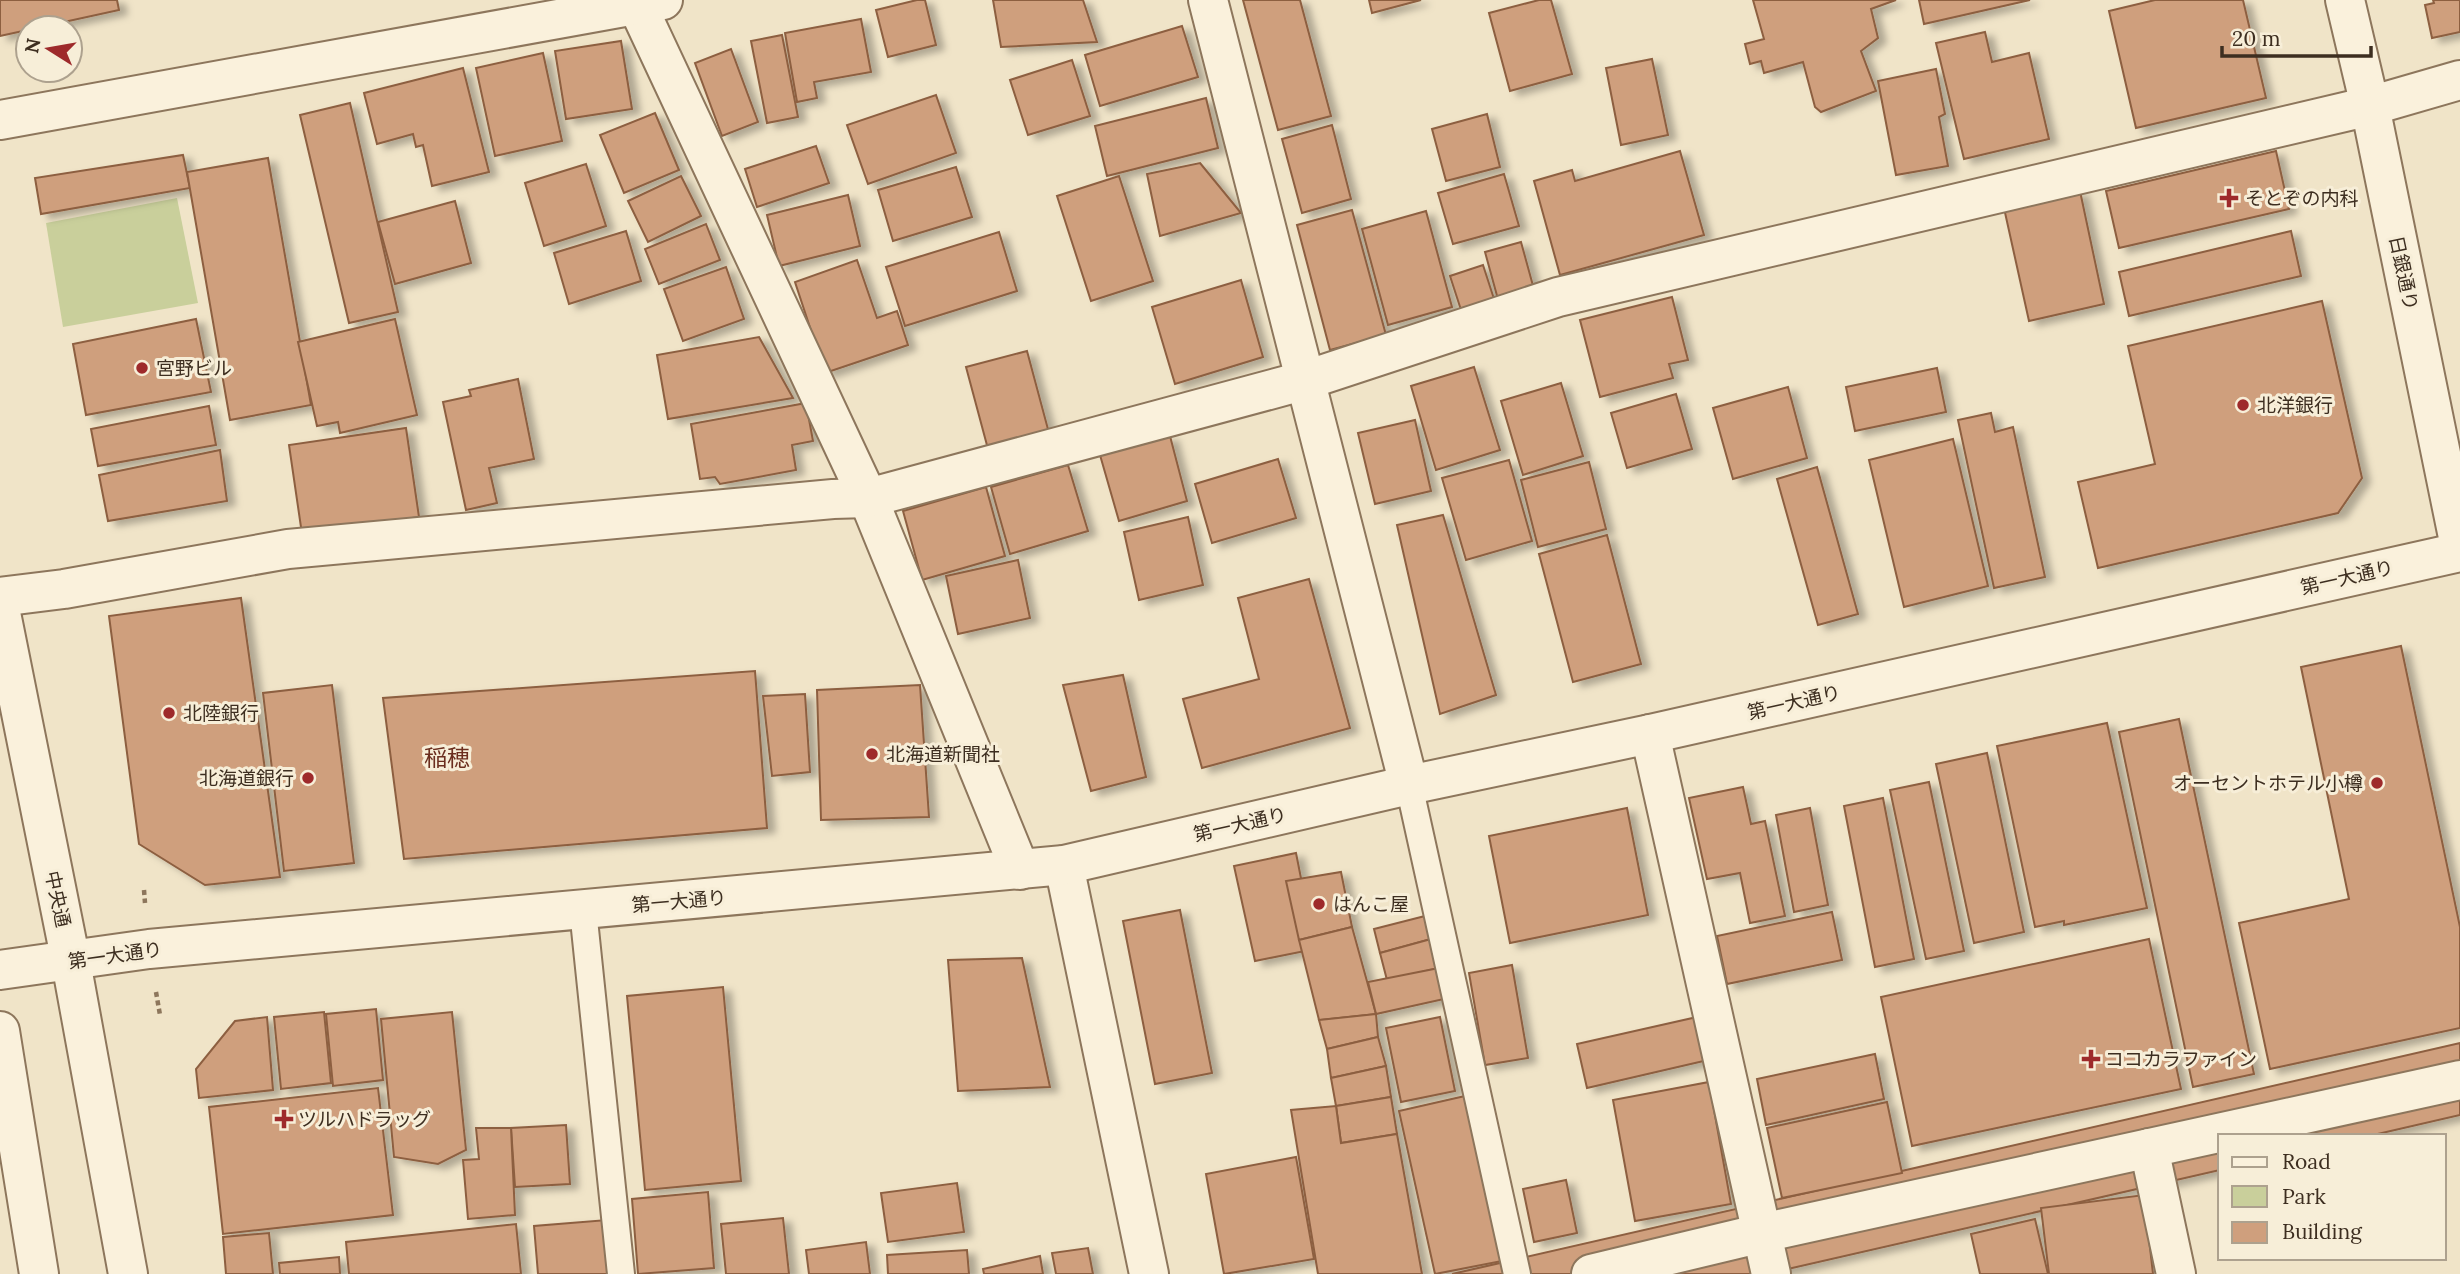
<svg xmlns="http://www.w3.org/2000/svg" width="2460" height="1274" viewBox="0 0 2460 1274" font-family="Lora,'Noto Sans JP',serif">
<defs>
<filter id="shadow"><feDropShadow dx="8" dy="4.5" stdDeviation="3.5" flood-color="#0004"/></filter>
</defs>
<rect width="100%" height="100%" fill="#f0e4c8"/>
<polygon fill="#c9cf9b" points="177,198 198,303 63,327 46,223"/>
<g fill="#cf9f7d" stroke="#8d5f41" stroke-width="2" filter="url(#shadow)">
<polygon points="0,0 117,0 119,10 0,36"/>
<polygon points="917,0 925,0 936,45 888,57 876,10"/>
<polygon points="993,0 1083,0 1097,42 1001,47"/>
<polygon points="1243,0 1300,0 1331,116 1278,130"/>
<polygon points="1369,0 1421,0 1372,13"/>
<polygon points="1539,0 1551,0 1572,74 1510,91 1489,13"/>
<polygon points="1753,0 1896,0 1871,9 1878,38 1861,51 1876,91 1821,112 1815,107 1803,62 1764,73 1761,61 1750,64 1745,44 1764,39"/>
<polygon points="1919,0 2030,0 1924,24"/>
<polygon points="2155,0 2243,0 2266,98 2136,128 2109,11"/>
<polygon points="2433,0 2460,0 2460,32 2432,38 2425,5 2434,3"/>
<polygon points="861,19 871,72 814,82 817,98 797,102 785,33"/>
<polygon points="1182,26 1198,77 1100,106 1085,55"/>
<polygon points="1985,32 1992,62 2029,53 2049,139 1964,159 1936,43"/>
<polygon points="782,35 798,117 767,123 751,41"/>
<polygon points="621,41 632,109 566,119 555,51"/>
<polygon points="731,49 758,122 722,136 695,63"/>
<polygon points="543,53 562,141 495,156 476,68"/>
<polygon points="1652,59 1668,135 1621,145 1606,68"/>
<polygon points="1072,60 1090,116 1028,135 1010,80"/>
<polygon points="463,68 489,172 432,186 423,145 416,147 413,134 377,144 364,93"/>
<polygon points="1936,69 1945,114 1939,117 1948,166 1896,175 1878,81"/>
<polygon points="936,95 956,153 868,184 847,125"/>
<polygon points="1206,98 1218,148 1107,176 1095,126"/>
<polygon points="350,103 398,312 349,323 300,115"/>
<polygon points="655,113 679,170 624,193 600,135"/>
<polygon points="1487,114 1500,167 1446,181 1432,129"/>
<polygon points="1332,125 1351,199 1302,213 1282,139"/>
<polygon points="816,146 829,183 757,207 745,169"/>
<polygon points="1680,151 1704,235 1560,275 1534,181 1572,170 1575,181"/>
<polygon points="2276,151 2289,209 2119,248 2106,191"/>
<polygon points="183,155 190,188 41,214 35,178"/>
<polygon points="268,158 311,405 230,420 187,172"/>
<polygon points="1200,163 1241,213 1160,236 1147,174"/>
<polygon points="586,164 606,226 544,246 525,183"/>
<polygon points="956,167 972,217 893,241 878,190"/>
<polygon points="1504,174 1519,226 1453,244 1438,193"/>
<polygon points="681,176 701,216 648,242 628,201"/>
<polygon points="1119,176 1153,281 1091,301 1057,196"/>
<polygon points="2080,191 2104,304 2029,321 2004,208"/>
<polygon points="848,195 860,246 779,266 767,215"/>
<polygon points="455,201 471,263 395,284 378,222"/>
<polygon points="1352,210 1386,335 1330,350 1297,225"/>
<polygon points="1426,211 1452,307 1388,325 1362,229"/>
<polygon points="706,224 720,260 659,284 645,249"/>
<polygon points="626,231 641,281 569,304 554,253"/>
<polygon points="2291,231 2301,276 2129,316 2119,272"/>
<polygon points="999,232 1017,291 905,326 886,267"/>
<polygon points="1521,242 1535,293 1499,303 1485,252"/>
<polygon points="857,260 877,318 897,311 908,345 825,373 795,282"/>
<polygon points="1483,265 1495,302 1462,313 1450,276"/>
<polygon points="726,267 744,319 683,341 664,289"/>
<polygon points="1241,280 1263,357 1175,384 1152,307"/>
<polygon points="1672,297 1688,360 1669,364 1673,378 1600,397 1580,320"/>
<polygon points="2322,301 2362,478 2338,513 2098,568 2078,482 2155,464 2128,346"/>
<polygon points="196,319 211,392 86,415 73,344"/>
<polygon points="395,319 417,415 340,433 338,422 317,426 298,342"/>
<polygon points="759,337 793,398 668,419 657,355"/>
<polygon points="1027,351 1049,433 988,449 966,367"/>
<polygon points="1474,367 1500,450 1436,470 1411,386"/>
<polygon points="1937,368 1946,412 1855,431 1846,387"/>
<polygon points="518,379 534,459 489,468 497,503 466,510 443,402 471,396 469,390"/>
<polygon points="1561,383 1583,456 1523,475 1501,401"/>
<polygon points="1788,387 1807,458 1733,479 1713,408"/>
<polygon points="1676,394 1692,449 1627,468 1611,413"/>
<polygon points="806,403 813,441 792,445 796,470 720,484 715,477 700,479 691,424"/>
<polygon points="209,406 216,445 98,466 91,429"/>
<polygon points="1991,413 1995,432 2013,427 2045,577 1994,588 1958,420"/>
<polygon points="1415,420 1431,491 1375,504 1358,433"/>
<polygon points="406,428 419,517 302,534 289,445"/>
<polygon points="1170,436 1187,501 1119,521 1100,455"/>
<polygon points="1953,439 1988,586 1904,607 1869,460"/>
<polygon points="220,450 227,501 108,521 99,475"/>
<polygon points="1278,459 1296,518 1212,543 1195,484"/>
<polygon points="1509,460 1532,541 1466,560 1442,478"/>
<polygon points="1589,462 1606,529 1538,547 1521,480"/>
<polygon points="1068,465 1088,531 1010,554 991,487"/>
<polygon points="1817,467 1858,614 1818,625 1777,479"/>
<polygon points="986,487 1005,556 922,580 903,511"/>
<polygon points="1443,515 1496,695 1440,714 1397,525"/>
<polygon points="1188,517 1203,585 1139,600 1124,532"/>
<polygon points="1607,535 1641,664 1573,682 1539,554"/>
<polygon points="1018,560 1030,618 958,634 946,576"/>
<polygon points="1309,579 1350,728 1202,768 1183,699 1259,679 1238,598"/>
<polygon points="241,598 280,877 205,885 139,844 109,616"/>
<polygon points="2401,646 2460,927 2460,1028 2270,1069 2239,923 2349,899 2301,667"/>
<polygon points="755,671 767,828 404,859 383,698"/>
<polygon points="1123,675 1146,777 1091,791 1063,685"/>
<polygon points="332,685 354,863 284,871 263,693"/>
<polygon points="920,685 929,817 821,820 817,690"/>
<polygon points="805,694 810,772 772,776 763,696"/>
<polygon points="2179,719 2254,1074 2193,1087 2119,732"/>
<polygon points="2107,723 2147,908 2064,925 2064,921 2035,927 1997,746"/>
<polygon points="1987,753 2024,932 1974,943 1936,764"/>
<polygon points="1929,782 1964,951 1926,959 1890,790"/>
<polygon points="1743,787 1751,824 1765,821 1785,916 1750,923 1740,873 1707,879 1689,798"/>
<polygon points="1883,798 1914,959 1875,967 1844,806"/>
<polygon points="1627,808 1648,915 1510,943 1489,836"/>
<polygon points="1810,808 1828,905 1794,912 1776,815"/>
<polygon points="1296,853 1315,949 1255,961 1234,866"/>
<polygon points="1341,872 1352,927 1299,940 1286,881"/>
<polygon points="1180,910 1212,1073 1155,1084 1123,921"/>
<polygon points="1832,912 1842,960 1727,984 1717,936"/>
<polygon points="1425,916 1431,939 1380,953 1374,929"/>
<polygon points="1352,927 1376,1014 1319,1020 1299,940"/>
<polygon points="1431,939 1439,968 1387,980 1380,953"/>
<polygon points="2149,939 2181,1089 1912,1146 1881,997"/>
<polygon points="1022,958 1050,1087 958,1091 948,960"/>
<polygon points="1512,965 1528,1058 1485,1065 1469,973"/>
<polygon points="1439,968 1444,999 1376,1014 1368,982"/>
<polygon points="723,987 741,1181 645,1190 627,996"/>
<polygon points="376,1009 383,1080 333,1086 326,1014"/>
<polygon points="324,1012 331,1083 281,1089 274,1017"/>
<polygon points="452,1012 466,1150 438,1164 394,1157 381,1019"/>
<polygon points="1376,1014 1378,1037 1327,1049 1319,1020"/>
<polygon points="267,1017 273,1090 199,1098 196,1069 235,1021"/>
<polygon points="1440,1017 1455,1091 1401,1102 1386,1028"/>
<polygon points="1697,1017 1708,1060 1587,1088 1577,1044"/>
<polygon points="1378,1037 1386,1066 1331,1078 1327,1049"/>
<polygon points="2460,1043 2460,1115 2369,1136 2220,1136 2220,1170 1766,1274 1452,1274"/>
<polygon points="1875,1054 1884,1099 1766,1125 1757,1079"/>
<polygon points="1386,1066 1391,1097 1336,1106 1331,1078"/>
<polygon points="1709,1082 1731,1204 1635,1221 1613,1100"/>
<polygon points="378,1088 393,1215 223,1234 209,1107"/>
<polygon points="1465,1096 1502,1261 1435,1274 1399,1111"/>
<polygon points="1391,1097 1397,1134 1341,1143 1336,1106"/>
<polygon points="1887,1102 1902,1173 1782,1198 1767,1128"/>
<polygon points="1336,1106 1341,1143 1397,1134 1422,1274 1318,1274 1291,1110"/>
<polygon points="566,1125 570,1184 515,1187 511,1128"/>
<polygon points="476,1128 511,1128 515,1215 468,1219 463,1160 479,1159"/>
<polygon points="1296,1157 1314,1259 1224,1274 1206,1174"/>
<polygon points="1566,1180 1577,1233 1534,1242 1523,1189"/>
<polygon points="957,1183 964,1232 888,1242 881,1193"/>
<polygon points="708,1192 714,1268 638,1274 632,1199"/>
<polygon points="2144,1195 2153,1274 2049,1274 2041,1208"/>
<polygon points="783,1218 789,1274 726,1274 721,1224"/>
<polygon points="2035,1219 2048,1274 1980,1274 1971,1234"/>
<polygon points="607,1220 611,1274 538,1274 534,1226"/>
<polygon points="516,1224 521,1274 349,1274 346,1242"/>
<polygon points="269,1233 273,1274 226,1274 223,1237"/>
<polygon points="866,1242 870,1274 809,1274 806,1250"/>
<polygon points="1088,1248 1093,1274 1056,1274 1052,1253"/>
<polygon points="967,1250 969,1274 888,1274 887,1255"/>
<polygon points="1040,1256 1043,1274 984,1274 983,1269"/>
<polygon points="339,1257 340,1274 280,1274 279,1263"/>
</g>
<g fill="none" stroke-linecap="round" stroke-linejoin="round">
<g stroke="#8d765c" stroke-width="30">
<g id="service">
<polyline points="1409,785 1517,1274"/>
<polyline points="583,910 621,1274"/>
</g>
</g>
<g stroke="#8d765c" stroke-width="42">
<polyline id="pedestrian" points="1591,1274 1762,1233 2460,1080"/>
</g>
<g stroke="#8d765c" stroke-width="42">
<g id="minor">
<polyline points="1208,0 1409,785"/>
<polyline points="637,5 868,498 1020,870"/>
<polyline points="0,120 663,0"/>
<polyline points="0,597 64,589 288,549 833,499 868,498 1306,380 1558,297 2370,106 2460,80"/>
<polyline points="1650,734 1771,1274"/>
<polyline points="1064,865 1149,1274"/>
<polyline points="2149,1148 2176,1274"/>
</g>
</g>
<g stroke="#8d765c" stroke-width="42">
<g id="tertiary">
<polyline points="2345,0 2370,106 2460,547"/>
<polyline points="0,608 71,962 128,1274"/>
<polyline points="0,970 149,949 1064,865 1409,785 1650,734 2460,552"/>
<polyline points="0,1031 39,1274"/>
</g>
</g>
<g stroke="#8d765c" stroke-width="4.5" stroke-dasharray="5 3.5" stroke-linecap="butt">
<polyline points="144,890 145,903"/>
<polyline points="156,992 160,1015"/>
</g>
<use href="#service" stroke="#faf1dc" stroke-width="26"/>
<use href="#pedestrian" stroke="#faf1dc" stroke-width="38"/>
<use href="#minor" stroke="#faf1dc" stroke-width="38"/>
<use href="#tertiary" stroke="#faf1dc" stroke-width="38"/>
</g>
<g fill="#9e2a2b" stroke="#f7eed8" stroke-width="2.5">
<path d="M2225.5 187.5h7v7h7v7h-7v7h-7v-7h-7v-7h7z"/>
<circle cx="142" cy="368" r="7"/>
<circle cx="2243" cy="405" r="7"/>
<circle cx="169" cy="713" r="7"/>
<circle cx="872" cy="754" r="7"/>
<circle cx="308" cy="778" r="7"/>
<circle cx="2377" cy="783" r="7"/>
<circle cx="1319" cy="904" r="7"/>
<path d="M2087.5 1048.5h7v7h7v7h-7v7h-7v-7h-7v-7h7z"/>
<path d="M280.5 1108.5h7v7h7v7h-7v7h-7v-7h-7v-7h7z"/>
</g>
<g text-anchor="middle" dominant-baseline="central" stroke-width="6" stroke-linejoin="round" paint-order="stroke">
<g font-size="19" fill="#3d2e20" stroke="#f7eed8" text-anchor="start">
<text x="2245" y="198">そとぞの内科</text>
<text x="156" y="368">宮野ビル</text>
<text x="2257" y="405">北洋銀行</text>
<text x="183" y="713">北陸銀行</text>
<text x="886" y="754">北海道新聞社</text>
<text x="294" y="778" text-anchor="end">北海道銀行</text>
<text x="2363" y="783" text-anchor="end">オーセントホテル小樽</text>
<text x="1333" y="904">はんこ屋</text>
<text x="2105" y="1059">ココカラファイン</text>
<text x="298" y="1119">ツルハドラッグ</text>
</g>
<g font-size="19" fill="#3d2e20" stroke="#f7eed8">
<text transform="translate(2404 273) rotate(78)">日銀通り</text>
<text transform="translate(2347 577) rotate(-13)">第一大通り</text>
<text transform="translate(1794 702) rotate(-13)">第一大通り</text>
<text transform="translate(1240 824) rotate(-13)">第一大通り</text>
<text transform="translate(58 899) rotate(78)">中央通</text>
<text transform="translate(679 901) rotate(-5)">第一大通り</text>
<text transform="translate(115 955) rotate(-8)">第一大通り</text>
</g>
<g font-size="23" fill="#6b2e1e" stroke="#f7eed8">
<text x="447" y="757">稲穂</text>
</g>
</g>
<rect x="2218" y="1134" width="228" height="126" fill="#f7eed8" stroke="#ada18e" stroke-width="2"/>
<rect x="2232" y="1157" width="35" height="10" fill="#faf1dc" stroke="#ada18e" stroke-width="2"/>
<text x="2282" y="1169" font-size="21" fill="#3d2e20">Road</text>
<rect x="2232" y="1186" width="35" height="21" fill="#c9cf9b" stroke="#ada18e" stroke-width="2"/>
<text x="2282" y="1204" font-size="21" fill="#3d2e20">Park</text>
<rect x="2232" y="1222" width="35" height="21" fill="#cf9f7d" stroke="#ada18e" stroke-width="2"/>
<text x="2282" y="1239" font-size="21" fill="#3d2e20">Building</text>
<g transform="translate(49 49) rotate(281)"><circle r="33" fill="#f7eed8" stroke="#ada18e" stroke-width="2"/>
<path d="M0-5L12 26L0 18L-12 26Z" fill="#9e2a2b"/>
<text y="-10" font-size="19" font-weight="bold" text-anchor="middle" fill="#3d2e20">N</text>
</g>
<path d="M2222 46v10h149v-10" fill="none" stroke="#3d2e20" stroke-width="3.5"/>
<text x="2232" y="46" font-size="21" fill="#3d2e20" stroke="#f7eed8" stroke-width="5" paint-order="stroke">20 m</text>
</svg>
